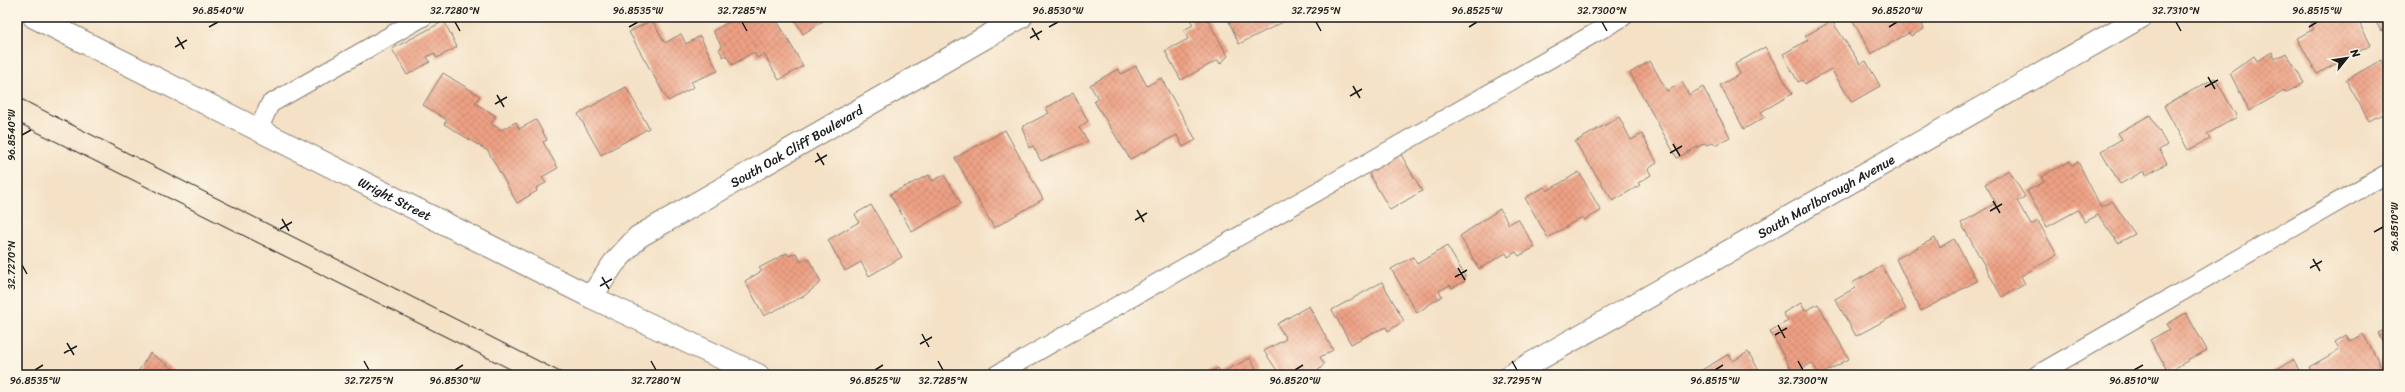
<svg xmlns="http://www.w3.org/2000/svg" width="2405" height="392" viewBox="0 0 2405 392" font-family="Sriracha,sans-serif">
<defs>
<pattern id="building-cross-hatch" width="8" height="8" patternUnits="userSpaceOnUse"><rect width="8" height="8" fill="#eda084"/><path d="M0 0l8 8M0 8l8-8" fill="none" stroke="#cb8971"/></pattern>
</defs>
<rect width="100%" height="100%" fill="#fcf5e5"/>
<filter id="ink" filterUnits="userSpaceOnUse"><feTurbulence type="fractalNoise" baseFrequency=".025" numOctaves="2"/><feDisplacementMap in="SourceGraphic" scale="8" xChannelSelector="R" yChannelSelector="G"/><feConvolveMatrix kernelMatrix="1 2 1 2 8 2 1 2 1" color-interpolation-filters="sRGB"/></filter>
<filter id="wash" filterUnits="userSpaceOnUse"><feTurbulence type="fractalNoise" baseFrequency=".012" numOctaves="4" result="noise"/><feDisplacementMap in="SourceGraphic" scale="16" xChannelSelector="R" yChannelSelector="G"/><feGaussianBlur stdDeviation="0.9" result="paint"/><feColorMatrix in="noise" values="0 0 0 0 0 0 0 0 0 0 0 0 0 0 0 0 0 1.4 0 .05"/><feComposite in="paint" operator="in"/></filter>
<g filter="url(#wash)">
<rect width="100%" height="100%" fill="#f4e1c6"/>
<g id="blocks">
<g fill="url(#building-cross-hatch)">
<polygon points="728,17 775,17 803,66 779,80 764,54 757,58 754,52 732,65 726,55 723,57 719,49 722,47 713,31 730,21"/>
<polygon points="793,17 829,17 803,34"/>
<polygon points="1189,17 1206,17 1228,56 1220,64 1218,60 1181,80 1165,51 1188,39 1184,30 1193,25"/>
<polygon points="1227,17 1293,17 1239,44"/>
<polygon points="1851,17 1920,17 1924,29 1911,36 1909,33 1871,54"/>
<polygon points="2320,17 2356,17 2371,45 2317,74 2297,38 2314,29 2310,22"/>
<polygon points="2373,17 2388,17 2388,36 2384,29 2381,31"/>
<polygon points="652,20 665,43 681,34 686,44 700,36 718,71 691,82 694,87 668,101 629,32"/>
<polygon points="444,21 457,47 437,58 434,53 427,57 430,62 407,75 392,49"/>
<polygon points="1832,21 1860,64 1866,61 1880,86 1852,102 1831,69 1805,84 1802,80 1798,82 1783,54 1808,40 1805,36"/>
<polygon points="1765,47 1792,94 1761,112 1765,117 1744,129 1720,85 1740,74 1735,64"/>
<polygon points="2272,52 2275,59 2286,53 2304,83 2285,93 2284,91 2249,111 2230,73 2254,56 2257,61"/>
<polygon points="2381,60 2388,72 2388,111 2369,121 2346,80"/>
<polygon points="1650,61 1667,91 1682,82 1689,95 1703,87 1730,137 1715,145 1713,142 1707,145 1705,143 1677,158 1630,73"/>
<polygon points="1136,66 1147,86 1161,78 1196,140 1183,147 1177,135 1130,159 1094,101 1098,99 1090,85 1118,69 1121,74"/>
<polygon points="443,73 480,96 475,103 496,116 491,124 501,130 516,122 519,129 536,120 547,140 543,142 558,168 542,177 546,183 536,188 537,191 517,203 488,151 444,124 447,120 423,105"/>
<polygon points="2215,78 2237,117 2207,134 2210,139 2188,150 2164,106"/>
<polygon points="626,87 649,128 601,155 578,114"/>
<polygon points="1073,93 1088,121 1079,128 1088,141 1041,161 1033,146 1029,148 1022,127 1049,113 1046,108"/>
<polygon points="2150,115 2167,145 2159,150 2167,163 2145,176 2144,171 2120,184 2101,151 2122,139 2118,133"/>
<polygon points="1619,117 1631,140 1642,134 1657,163 1648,169 1651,175 1638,183 1640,185 1613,201 1575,142"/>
<polygon points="1005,130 1043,199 994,228 955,158"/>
<polygon points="1399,151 1422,191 1390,210 1367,170"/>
<polygon points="2070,161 2072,165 2078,162 2101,207 2112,201 2135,234 2118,243 2098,215 2085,222 2078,210 2047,227 2027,191 2044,182 2041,177"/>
<polygon points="2009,170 2025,197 2017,201 2031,225 2038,221 2057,255 2021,276 2025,284 2002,297 1961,223 1996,203 1985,184"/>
<polygon points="1579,172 1601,211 1584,220 1582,217 1548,238 1525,198 1544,187 1547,191"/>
<polygon points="929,175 932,181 944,175 961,203 912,232 890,194"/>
<polygon points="871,205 902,257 869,276 861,262 845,271 828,240 859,222 855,214"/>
<polygon points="1500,209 1509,224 1518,219 1535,247 1519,256 1516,252 1508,257 1506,253 1479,269 1460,236"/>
<polygon points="1935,238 1940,247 1954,239 1977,281 1921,311 1896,259"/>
<polygon points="1447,246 1465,276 1465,281 1452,288 1450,285 1439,291 1442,296 1417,313 1391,269 1413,257 1417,264"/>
<polygon points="787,253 789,256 796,253 801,262 808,258 821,282 804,296 764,316 745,281 762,271 759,268"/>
<polygon points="1882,266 1906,309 1856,336 1835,299 1855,288 1852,283"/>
<polygon points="1382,282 1404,321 1388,331 1386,327 1372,333 1351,344 1332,310"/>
<polygon points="1801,303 1805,311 1818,304 1849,359 1820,375 1812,363 1793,373 1770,331 1788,321 1783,313"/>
<polygon points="1309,306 1333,350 1320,357 1324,364 1320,369 1308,375 1280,375 1264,351 1286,339 1277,324"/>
<polygon points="2186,313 2207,350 2168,372 2150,340 2170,329 2167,324"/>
<polygon points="2388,328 2388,352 2378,333"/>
<polygon points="2363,334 2386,375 2370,375 2369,373 2365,375 2313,375 2309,367 2339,350 2335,342 2346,335 2350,341"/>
<polygon points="1748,352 1762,375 1695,374 1729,354 1733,361"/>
<polygon points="150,353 182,375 136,375"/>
<polygon points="1250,358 1260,375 1205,375 1218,368 1221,373"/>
<polygon points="2293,360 2302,375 2266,375"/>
</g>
</g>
</g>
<g filter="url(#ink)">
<use href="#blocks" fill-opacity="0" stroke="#887e71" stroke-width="1"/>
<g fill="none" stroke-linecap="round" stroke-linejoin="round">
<g stroke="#887e71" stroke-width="20">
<g id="service">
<polyline points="259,128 270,104 423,17"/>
<polyline points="996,375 1623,17"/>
<polyline points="2037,375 2388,173"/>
</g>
</g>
<g stroke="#887e71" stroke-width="24">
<g id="minor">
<path id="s1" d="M591,297l23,-34 24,-26 383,-220"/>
<path id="s2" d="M1511,375l630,-358"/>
</g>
</g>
<g stroke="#887e71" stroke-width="24">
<g id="tertiary">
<path id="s3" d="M34,17l557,280 167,78"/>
</g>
</g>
<use href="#service" stroke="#fff" stroke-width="18"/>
<use href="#minor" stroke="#fff" stroke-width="22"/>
<use href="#tertiary" stroke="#fff" stroke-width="22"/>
<g stroke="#1c1c1c" stroke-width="1">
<polyline points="17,97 566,375"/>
<polyline points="17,122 522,375"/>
</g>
</g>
</g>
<path fill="none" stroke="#1c1c1c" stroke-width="1.5" d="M455,22l5,9M742,22l5,9M1316,22l5,9M1602,22l5,9M2176,22l5,9M209,27l9,-5M629,27l9,-5M1049,27l9,-5M1469,27l8,-5M1889,27l8,-5M2309,27l8,-5M1032,28l7,12M177,37l7,12M1030,38l12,-7M175,47l12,-7M2208,77l7,12M1353,86l7,12M2205,87l13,-7M497,95l7,12M1350,96l12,-7M495,104l12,-7M22,135l9,-5M1673,144l7,12M817,153l7,12M1670,153l12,-7M815,162l12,-7M1993,201l7,12M1137,210l7,12M1990,211l12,-7M282,219l7,12M1135,220l12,-7M280,229l12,-7M2374,232l9,-5M2313,259l7,12M22,265l5,9M1458,268l7,12M2310,268l12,-7M602,277l7,12M1455,277l12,-7M600,286l12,-7M1778,325l7,13M922,334l7,13M1775,335l12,-7M67,343l7,12M920,344l12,-7M64,353l13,-7M364,361l5,9M651,361l5,9M938,361l5,9M1512,361l5,9M1798,361l5,9M35,370l8,-5M455,370l8,-5M875,370l8,-5M1295,370l8,-5M1715,370l8,-5M2134,370l9,-5"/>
<g text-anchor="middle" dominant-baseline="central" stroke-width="3.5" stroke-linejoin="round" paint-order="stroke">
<g font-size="13" fill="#1c1c1c" stroke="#fcf5e5">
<text stroke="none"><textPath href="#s1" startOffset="259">South Oak Cliff Boulevard</textPath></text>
<text stroke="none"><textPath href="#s2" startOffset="362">South Marlborough Avenue</textPath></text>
<text stroke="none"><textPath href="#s3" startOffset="404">Wright Street</textPath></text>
</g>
</g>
<rect width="2405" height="392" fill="none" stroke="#fcf5e5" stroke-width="44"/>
<g transform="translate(2347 58) rotate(60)" stroke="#fcf5e5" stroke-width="3" paint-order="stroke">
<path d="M0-3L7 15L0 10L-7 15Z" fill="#1c1c1c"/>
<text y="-6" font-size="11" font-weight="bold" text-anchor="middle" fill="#1c1c1c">N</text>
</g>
<rect x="22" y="22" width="2361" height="348" fill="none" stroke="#1c1c1c" stroke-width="1.5"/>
<g font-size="10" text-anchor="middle" fill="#1c1c1c">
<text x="218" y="14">96.8540°W</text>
<text x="455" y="14">32.7280°N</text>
<text x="638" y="14">96.8535°W</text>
<text x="742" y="14">32.7285°N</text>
<text x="1058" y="14">96.8530°W</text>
<text x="1316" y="14">32.7295°N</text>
<text x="1477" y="14">96.8525°W</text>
<text x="1602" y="14">32.7300°N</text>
<text x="1897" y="14">96.8520°W</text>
<text x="2176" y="14">32.7310°N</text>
<text x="2317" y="14">96.8515°W</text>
<text transform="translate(11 135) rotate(-90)" y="4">96.8540°W</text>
<text transform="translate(2394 227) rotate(-90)" y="4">96.8510°W</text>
<text transform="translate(11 265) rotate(-90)" y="4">32.7270°N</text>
<text x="35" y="384">96.8535°W</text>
<text x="369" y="384">32.7275°N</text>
<text x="455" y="384">96.8530°W</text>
<text x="656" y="384">32.7280°N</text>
<text x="875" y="384">96.8525°W</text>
<text x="943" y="384">32.7285°N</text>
<text x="1295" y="384">96.8520°W</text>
<text x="1517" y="384">32.7295°N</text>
<text x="1715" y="384">96.8515°W</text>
<text x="1803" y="384">32.7300°N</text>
<text x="2134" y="384">96.8510°W</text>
</g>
</svg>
